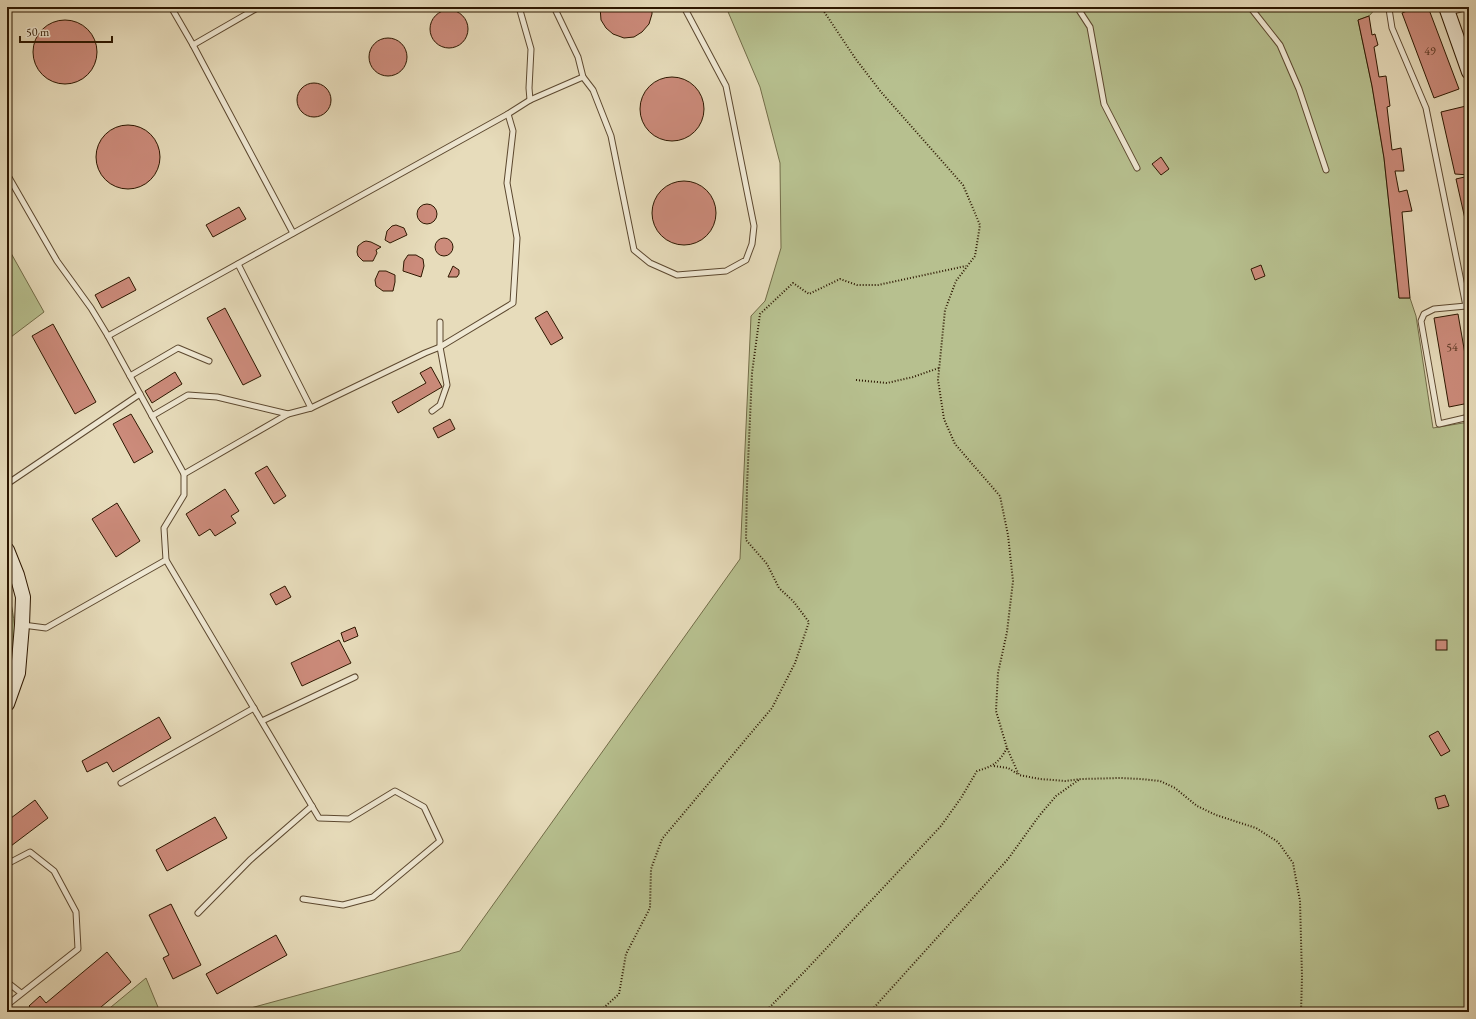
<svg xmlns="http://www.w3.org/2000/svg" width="1476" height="1019" viewBox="0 0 1476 1019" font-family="'EB Garamond',serif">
<rect width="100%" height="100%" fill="#e7dcbb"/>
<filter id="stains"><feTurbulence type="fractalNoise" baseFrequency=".005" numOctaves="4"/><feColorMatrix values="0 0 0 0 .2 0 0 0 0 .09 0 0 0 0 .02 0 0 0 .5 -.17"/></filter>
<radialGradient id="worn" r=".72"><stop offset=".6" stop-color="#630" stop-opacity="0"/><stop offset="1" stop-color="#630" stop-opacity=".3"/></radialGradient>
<g fill="#b7c08f" stroke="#726c48">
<polygon points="726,7 1377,7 1369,16 1358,20 1372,86 1384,158 1399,298 1410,298 1416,316 1433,428 1469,422 1469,1012 236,1012 460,951 740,559 751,316 765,301 781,248 780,163 760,87"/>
<polygon points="7,246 44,312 7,340"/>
<path d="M7,589c10,31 11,65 0,95z"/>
<polygon points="146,978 160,1012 105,1012"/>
</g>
<g fill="#cc8b7b" stroke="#2d1700">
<polygon points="600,7 652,7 652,14 649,24 642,32 634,37 624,38 613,34 606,28 601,20"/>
<polygon points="1417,7 1428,7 1459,89 1434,98 1402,13"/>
<circle cx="449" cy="29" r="19"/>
<polygon points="1369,16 1372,35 1375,34 1378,45 1374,47 1379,77 1386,76 1390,106 1387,107 1392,150 1401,148 1404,171 1395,171 1399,192 1407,190 1412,211 1402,212 1410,298 1399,298 1384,158 1372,86 1358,20"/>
<circle cx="65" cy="52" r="32"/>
<circle cx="388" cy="57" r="19"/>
<circle cx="672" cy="109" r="32"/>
<circle cx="314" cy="100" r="17"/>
<polygon points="1466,106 1469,122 1469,175 1455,174 1441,112"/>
<circle cx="128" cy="157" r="32"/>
<polygon points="1161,157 1169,169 1161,175 1152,164"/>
<polygon points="1469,176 1469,218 1465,219 1456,179"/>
<circle cx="684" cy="213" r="32"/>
<circle cx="427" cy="214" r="10"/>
<polygon points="239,207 246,219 213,237 206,225"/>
<polygon points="396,225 404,228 407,235 390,243 385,240 387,231 392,226"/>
<circle cx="444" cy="247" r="9"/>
<polygon points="366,241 371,242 381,247 376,250 377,253 373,261 363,261 358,256 357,252 358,246 363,242"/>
<polygon points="408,255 416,255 423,259 424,266 421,277 403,271 404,261"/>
<polygon points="1261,265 1265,276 1255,280 1251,269"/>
<polygon points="453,266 459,270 459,274 457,277 448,277"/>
<polygon points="379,271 386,271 395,275 395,282 393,291 383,291 376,286 375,280"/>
<polygon points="129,277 136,290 102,308 95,295"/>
<polygon points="225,308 261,376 243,385 207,318"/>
<polygon points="547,311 563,338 551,345 535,318"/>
<polygon points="1458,314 1469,377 1469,403 1449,407 1434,318"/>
<polygon points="53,324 96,402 75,414 32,336"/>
<polygon points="431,367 442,387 398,413 392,402 426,383 420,373"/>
<polygon points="175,372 182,384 152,403 145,391"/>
<polygon points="131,414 153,452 134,463 113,424"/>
<polygon points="450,419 455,429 438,438 433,428"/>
<polygon points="267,466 286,496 274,504 255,473"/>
<polygon points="225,489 239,511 231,516 236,523 215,536 210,529 199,536 186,514"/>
<polygon points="117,503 140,541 116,557 92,519"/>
<polygon points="285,586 291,597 276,605 270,594"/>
<polygon points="355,627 358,636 344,642 341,633"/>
<polygon points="339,640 351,663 302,686 291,663"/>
<rect x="1436" y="640" width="11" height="10"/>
<polygon points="159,717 171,738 113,772 107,762 87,772 82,761"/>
<polygon points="1438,731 1450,751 1441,756 1429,736"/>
<polygon points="1445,795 1449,806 1438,809 1435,798"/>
<polygon points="35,800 48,818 7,849 7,821"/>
<polygon points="215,817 227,838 167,871 156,850"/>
<polygon points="171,904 201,965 173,979 163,958 169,955 149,915"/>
<polygon points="276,935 287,955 217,994 206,974"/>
<polygon points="107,952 131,982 95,1012 34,1012 29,1006 40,996 46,1003"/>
</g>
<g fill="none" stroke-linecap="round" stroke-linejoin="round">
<g stroke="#5c482f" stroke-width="7">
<g id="lane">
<polyline points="171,7 193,45 293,233"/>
<polyline points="519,7 531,49 529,88 530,100"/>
<polyline points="554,7 578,57 583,77 593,90 611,136 634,250 650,263 677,275 726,271 746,260 752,244 754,226 726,86 684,7"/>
<polyline points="1077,7 1090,27 1104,104 1137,168"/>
<polyline points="1250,7 1280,45 1299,89 1326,170"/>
<polyline points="1390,7 1389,9 1392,28 1426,108 1466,306 1469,311"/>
<polyline points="1449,12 1468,7"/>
<polyline points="193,45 259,7"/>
<polyline points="7,174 57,261 91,308 108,336 184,474 184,495 164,528 166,560 46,628 23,625"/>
<polyline points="238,264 311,408"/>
<polyline points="1466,306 1434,309 1424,314 1421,321 1439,424 1469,417"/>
<polyline points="108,336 508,114 530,100 583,77"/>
<polyline points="130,376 178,348 209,361"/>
<polyline points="432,411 440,405 447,385 440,347 440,322"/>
<polyline points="152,416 188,395 217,397 288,414"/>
<polyline points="184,474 288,414 311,408 425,353 440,347 513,303 517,238 507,183 513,131 508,114"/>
<polyline points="7,484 140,394"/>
<polyline points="166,560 319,818 349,819 395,791 424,807 440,841 373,897 343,905 303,899"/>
<polyline points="262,721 355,677"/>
<polyline points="121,783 254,708"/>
<polyline points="7,864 30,852 54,871 76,912 78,949 7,1005"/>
<polyline points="198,913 250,860 312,806"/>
<polyline points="7,982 21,993"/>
</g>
</g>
<g stroke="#2d1700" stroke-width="16">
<g id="secondary">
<polyline points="1446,7 1469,72"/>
<polyline points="7,550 17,575 23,597 22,625 18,673 7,704"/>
</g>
</g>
<g stroke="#2d1700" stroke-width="2" stroke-dasharray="1 2" stroke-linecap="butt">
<polyline points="821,7 855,58 881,92 963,185 980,225 975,256 956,281 945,310 938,380 944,419 955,444 1000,496 1008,535 1013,581 1007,632 998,673 996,711 1007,748 1019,775 1040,779 1065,781 1081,779 1120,778 1141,779 1160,781 1175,788 1197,806 1216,815 1256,828 1278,842 1293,863 1300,901 1302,977 1301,1012"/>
<polyline points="856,380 887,383 913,377 939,368"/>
<polyline points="994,766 1008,768 1018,774"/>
<polyline points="599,1012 619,994 626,954 650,908 651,869 662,839 772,708 795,663 809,622 793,601 779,588 767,564 746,540 747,486 752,373 760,314 793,283 809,294 840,279 857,285 878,285 966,266"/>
<path d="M765,1012l41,-42 135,-144 20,-28 16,-27c16,-5 21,-7 30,-23"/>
<polyline points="870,1012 1008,859 1039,816 1056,796 1080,779"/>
</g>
<use href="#lane" stroke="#efe8d3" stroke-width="5"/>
<use href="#secondary" stroke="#efe8d3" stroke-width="14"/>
</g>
<g text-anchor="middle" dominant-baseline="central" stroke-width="3.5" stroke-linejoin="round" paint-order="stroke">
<g font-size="12" fill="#55341f">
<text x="1430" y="51">49</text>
<text x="1452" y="347">54</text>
</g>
</g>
<rect width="1476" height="1019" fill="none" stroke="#e7dcbb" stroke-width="24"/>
<rect x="8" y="8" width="1460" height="1003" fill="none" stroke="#2d1700" stroke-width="2"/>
<rect x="12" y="12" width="1452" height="995" fill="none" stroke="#2d1700"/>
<path d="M20 36v6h92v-6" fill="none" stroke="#2d1700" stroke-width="2"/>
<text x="26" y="36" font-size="12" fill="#2d1700" stroke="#efe8d3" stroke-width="3" paint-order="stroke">50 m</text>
<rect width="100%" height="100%" filter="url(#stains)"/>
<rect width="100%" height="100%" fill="url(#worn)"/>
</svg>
